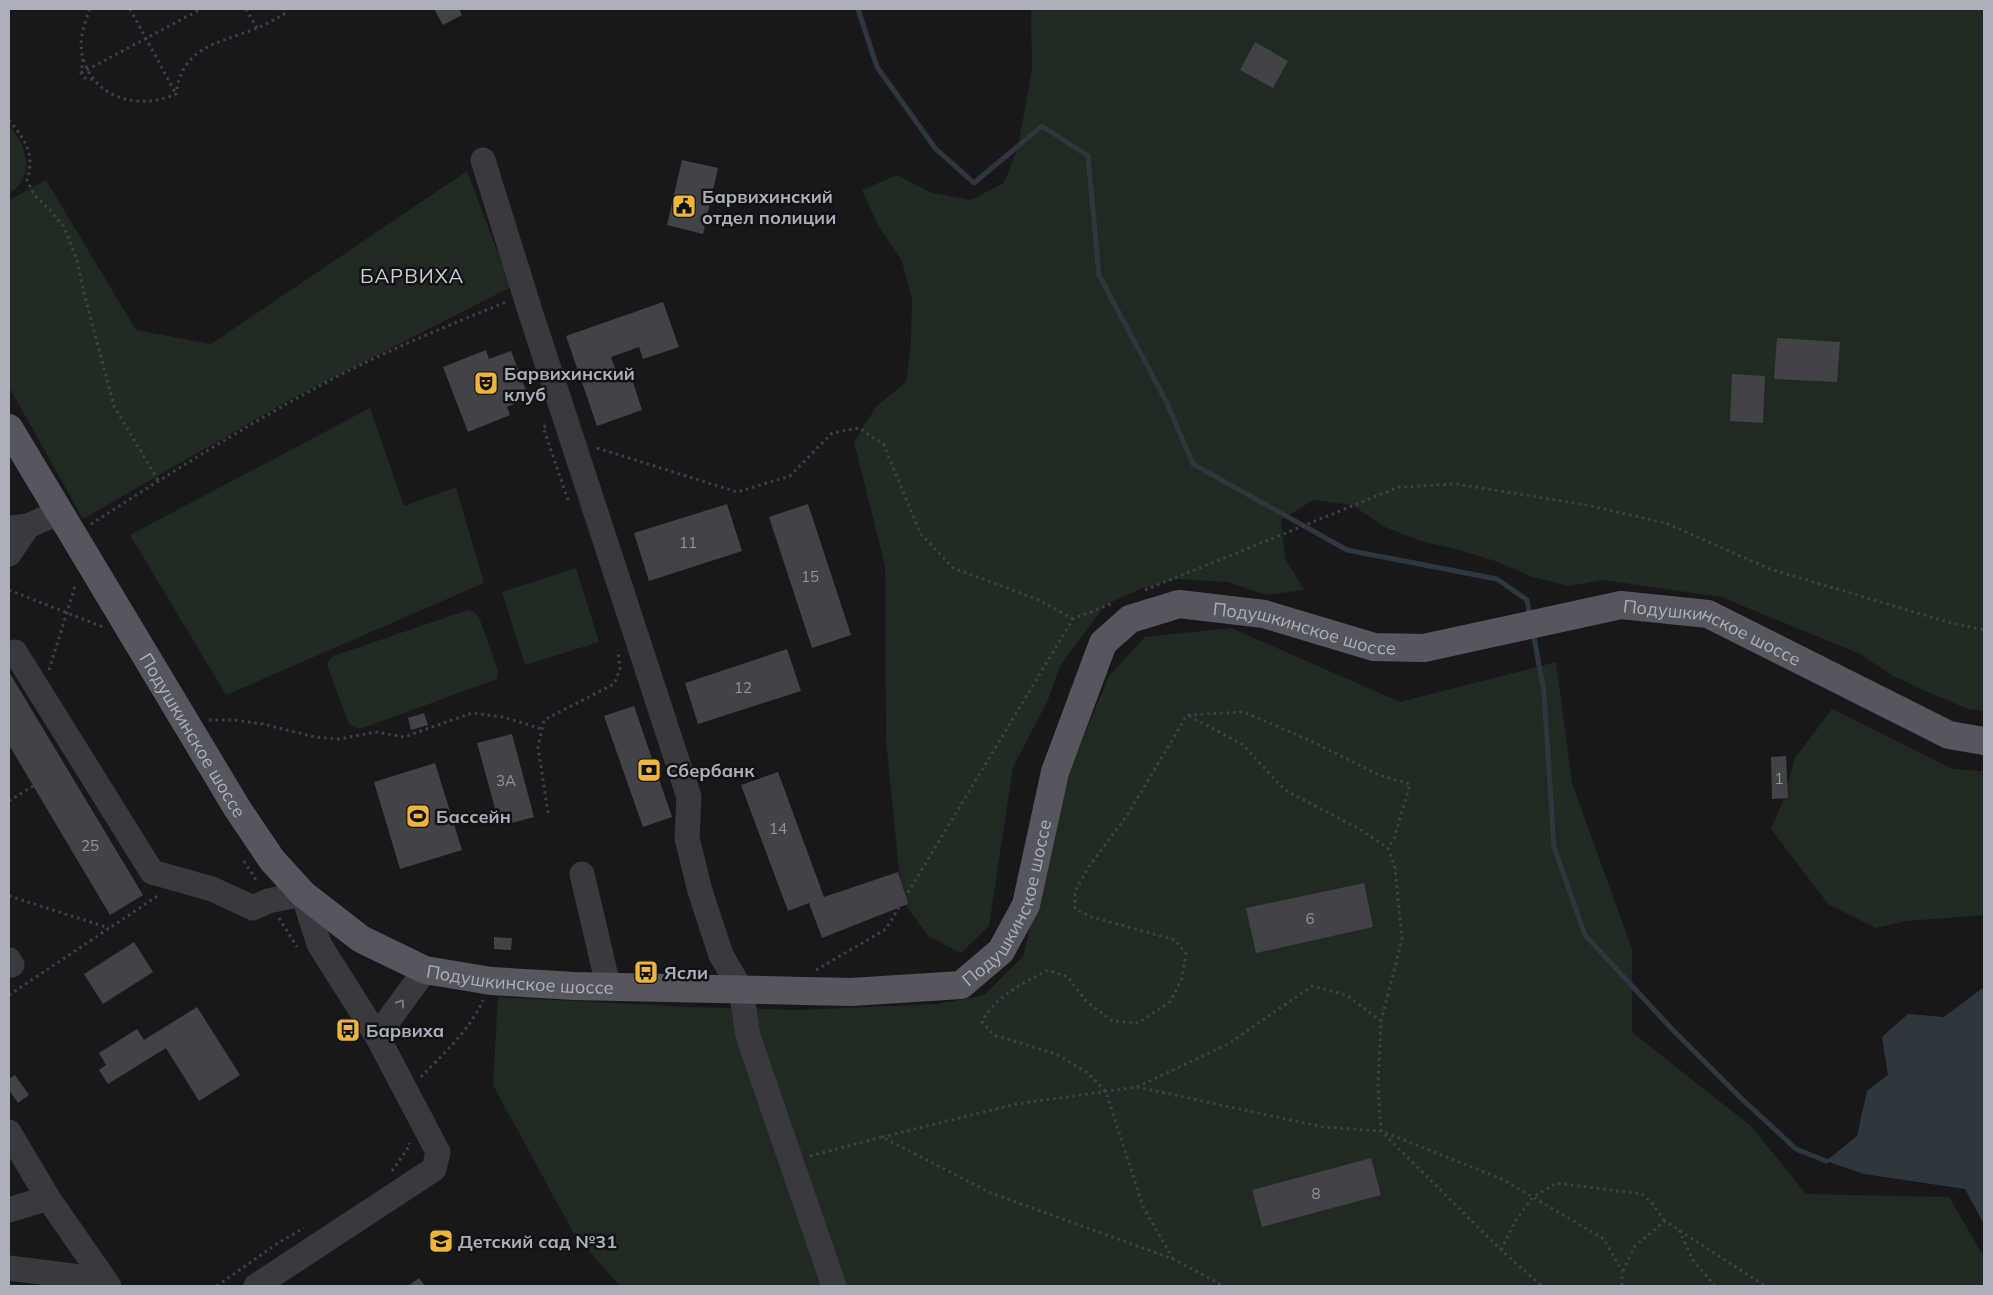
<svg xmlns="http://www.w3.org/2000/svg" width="1993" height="1295" viewBox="0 0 1993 1295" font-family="Mulish,sans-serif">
<rect width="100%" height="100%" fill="#18181b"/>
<g fill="#202922">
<polygon points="1031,9 1984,9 1984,711 1968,709 1930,693 1893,676 1860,654 1721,597 1603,580 1569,586 1533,577 1495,561 1459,550 1421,541 1385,527 1352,505 1313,500 1281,520 1285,558 1304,590 1267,595 1228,582 1177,579 1140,589 1105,605 1060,666 1048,700 1013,767 989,926 961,953 928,936 902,900 886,739 885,565 854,442 876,407 906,382 911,342 912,299 902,261 878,225 862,190 897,175 932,193 971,200 1004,183 1018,147 1032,70"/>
<path d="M9,126c18,18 27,53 0,67z"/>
<polygon points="467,171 511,287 291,399 83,519 9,387 9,200 46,180 136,330 211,344"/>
<polygon points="370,408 404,506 456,487 484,583 226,695 130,535"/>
<polygon points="576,568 599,642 525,665 502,592"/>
<polygon points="468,610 474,612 479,617 498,671 497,679 363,728 356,728 349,724 328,668 328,662 333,656"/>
<polygon points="1231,628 1400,702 1556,662 1572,783 1632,949 1632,1032 1752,1127 1806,1194 1949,1197 1984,1257 1984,1286 620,1286 574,1234 493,1085 498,997 690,1007 801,1010 938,1004 984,995 1023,957 1063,785 1109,676 1145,637"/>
<polygon points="1832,709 1952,769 1984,771 1984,915 1907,921 1876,928 1828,904 1771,829 1782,803 1795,758"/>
</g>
<polygon fill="#2e373e" points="1984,987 1984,1224 1965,1189 1864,1174 1826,1161 1857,1136 1867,1091 1888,1075 1882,1037 1908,1014 1944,1017"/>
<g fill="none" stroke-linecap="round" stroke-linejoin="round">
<g stroke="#2e373e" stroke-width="5">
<polyline points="858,9 877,67 935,148 974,183 1042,126 1088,156 1099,275 1166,401 1193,464 1347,550 1497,579 1527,600 1530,616"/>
<polyline points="1533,632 1544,693 1554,847 1585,935 1670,1027 1743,1100 1796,1149 1826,1161"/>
</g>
</g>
<g fill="#424347">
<polygon points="434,9 459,9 462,15 443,25"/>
<polygon points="1255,42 1288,61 1273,88 1240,70"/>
<polygon points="682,160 718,168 703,234 667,225"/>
<polygon points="663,302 679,347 643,359 639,347 611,357 619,380 631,376 642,410 597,426 566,336"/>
<polygon points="1777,338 1840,342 1837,382 1774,379"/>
<polygon points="486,350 489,359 511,351 529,398 507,407 510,415 468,432 443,367"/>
<polygon points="1732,374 1765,376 1763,423 1730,421"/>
<polygon points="727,504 742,551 649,581 634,533"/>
<polygon points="808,504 851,635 812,648 769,517"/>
<polygon points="787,649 801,691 698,724 685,683"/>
<polygon points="9,672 143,895 110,915 9,745"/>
<polygon points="634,706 672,817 643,827 604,716"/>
<polygon points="424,713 428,725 411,730 408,718"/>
<polygon points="512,734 534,817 500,826 477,743"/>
<polygon points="1786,756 1788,798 1772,799 1771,757"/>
<polygon points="435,763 462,850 400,869 374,782"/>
<polygon points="778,772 824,897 898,872 908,904 822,938 809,903 788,911 741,785"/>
<polygon points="1364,883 1373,927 1256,953 1246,908"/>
<polygon points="494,937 512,938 511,950 494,949"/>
<polygon points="134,942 153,972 103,1004 84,974"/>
<polygon points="197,1007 240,1075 199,1101 166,1048 108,1084 99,1070 106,1065 99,1053 137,1029 144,1040"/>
<polygon points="15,1075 29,1095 18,1103 9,1090 9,1079"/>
<polygon points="1371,1158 1381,1195 1262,1227 1252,1190"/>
<polygon points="419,1278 425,1286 408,1286"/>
</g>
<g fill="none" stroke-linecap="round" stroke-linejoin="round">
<g stroke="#3f4146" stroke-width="3" stroke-dasharray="2.5 4" stroke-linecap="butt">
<path d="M90,9c-6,15 -12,33 -7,49 12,42 57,52 93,36 6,-46 39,-50 76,-64 12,-4 23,-11 34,-17l-2,-4"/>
<polyline points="130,9 176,94"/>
<polyline points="246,9 257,28"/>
<polyline points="83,59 81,73 85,78 95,80"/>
<polyline points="81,73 201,9"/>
<path d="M9,120c17,21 26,34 18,60l7,15 16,15 14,17 13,33 7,33 30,113 45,76"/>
<polyline points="546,426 543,427 568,500"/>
<polyline points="597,448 737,492 790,476 832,433 859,428 884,445 920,533 953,568 1039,600 1073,619"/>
<path d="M91,524c83,-53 167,-107 255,-152 52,-26 106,-48 160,-70"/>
<polyline points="9,590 103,627"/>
<polyline points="1145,590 1399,487 1457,484 1586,505 1666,523 1770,569 1951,623 1984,630"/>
<polyline points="49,670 76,583"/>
<polyline points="1189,716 1242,744 1285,790 1361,830 1388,848"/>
<polyline points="209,720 234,720 263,724 315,737 339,739 376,732 404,737 472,713 503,717 542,729"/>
<polyline points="9,801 33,786"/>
<polyline points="548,813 538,747 544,720 614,684 620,669 618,650"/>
<polyline points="244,861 258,883"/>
<polyline points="9,896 109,928"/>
<polyline points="279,918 297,947"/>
<polyline points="816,970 886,929 1073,619 1113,603"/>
<polyline points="9,995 159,895"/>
<path d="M421,1077c22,-23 49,-47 62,-77"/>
<polyline points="1137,1087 1228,1044 1312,986 1346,995 1381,1021"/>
<polyline points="882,1137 1016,1104 1137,1087 1323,1127 1381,1131 1501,1250 1542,1286"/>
<polyline points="810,1156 882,1137 991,1193 1173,1259 1224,1286"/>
<polyline points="392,1171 410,1145 409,1143"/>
<polyline points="1679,1230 1693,1260 1715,1286"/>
<polyline points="1501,1250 1516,1220 1533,1197 1557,1183 1642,1194 1652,1203 1665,1221"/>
<path d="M1173,1259l-30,-52 -37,-115 -18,-19 -32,-19 -62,-19 -12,-13c14,-27 40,-38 66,-52l20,7 18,24 26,20 26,2 32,-21 12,-24 4,-24 -11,-14 -83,-23 -17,-8v-18l15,-26 38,-51 59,-99 57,-3 67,29 68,34 31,9 -16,55 -6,9 7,20 7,71 -21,82 -3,65 3,45 121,48 102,60 18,32v15"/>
<polyline points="1623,1271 1635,1246 1665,1221 1765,1286"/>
<polyline points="217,1286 278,1243 304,1228"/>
</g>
<g stroke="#393a3f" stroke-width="25">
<polyline points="483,160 530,311 689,797 687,838 700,891 721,955 741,989 748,1036 834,1286"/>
<polyline points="9,528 28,526 60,512"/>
<polyline points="9,554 28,526"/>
<polyline points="15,652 152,872 212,889 253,908 268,901 303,894 319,944 377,1036 438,1152 434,1169 256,1286"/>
<polyline points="582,874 608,985"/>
<polyline points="9,960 12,965"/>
<polyline points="377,1036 425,970"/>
<polyline points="9,1132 48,1198 109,1286"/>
<polyline points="9,1210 48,1198"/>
<polyline points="9,1268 104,1280"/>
</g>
<path stroke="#56575e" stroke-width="28" id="s1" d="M9,428l228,380 35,52 31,34 58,45 64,31 66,11 83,5 277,6 110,-7 40,-34 25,-46 29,-133 48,-129 27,-24 49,-15 85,10 110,33 50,1 197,-43 87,9 241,121 35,6"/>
</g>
<defs><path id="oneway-chevron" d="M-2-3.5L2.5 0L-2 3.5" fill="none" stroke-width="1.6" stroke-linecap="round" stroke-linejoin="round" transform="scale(1.25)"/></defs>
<use stroke="#787a83" href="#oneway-chevron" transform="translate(401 1003) rotate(-54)"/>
<defs>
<g id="civic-square" transform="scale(1.25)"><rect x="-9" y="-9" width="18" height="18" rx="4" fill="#eeb53d" stroke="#131316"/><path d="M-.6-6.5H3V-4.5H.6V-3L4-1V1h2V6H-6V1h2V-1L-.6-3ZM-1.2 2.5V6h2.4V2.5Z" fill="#111"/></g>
<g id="theatre-square" transform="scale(1.25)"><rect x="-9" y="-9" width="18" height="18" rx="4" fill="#eeb53d" stroke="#131316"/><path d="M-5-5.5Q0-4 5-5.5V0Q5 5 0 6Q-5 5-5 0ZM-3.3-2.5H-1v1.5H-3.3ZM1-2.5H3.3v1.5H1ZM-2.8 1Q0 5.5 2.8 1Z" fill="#111"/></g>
<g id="bank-square" transform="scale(1.25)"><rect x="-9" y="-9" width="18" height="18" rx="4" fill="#eeb53d" stroke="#131316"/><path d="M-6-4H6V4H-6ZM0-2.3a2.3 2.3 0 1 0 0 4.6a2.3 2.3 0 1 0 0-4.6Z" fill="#111"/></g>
<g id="stadium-square" transform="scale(1.25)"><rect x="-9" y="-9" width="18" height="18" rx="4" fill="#eeb53d" stroke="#131316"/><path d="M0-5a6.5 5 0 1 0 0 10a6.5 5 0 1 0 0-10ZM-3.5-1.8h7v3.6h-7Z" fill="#111"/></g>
<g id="bus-square" transform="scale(1.25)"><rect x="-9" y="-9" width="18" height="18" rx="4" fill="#eeb53d" stroke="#131316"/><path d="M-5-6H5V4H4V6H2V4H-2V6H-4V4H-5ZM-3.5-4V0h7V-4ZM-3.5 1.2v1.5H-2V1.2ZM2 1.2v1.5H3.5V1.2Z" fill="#111"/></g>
<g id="school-square" transform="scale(1.25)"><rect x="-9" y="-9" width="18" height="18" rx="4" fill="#eeb53d" stroke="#131316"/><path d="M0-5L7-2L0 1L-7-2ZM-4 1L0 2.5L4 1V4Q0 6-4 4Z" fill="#111"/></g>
</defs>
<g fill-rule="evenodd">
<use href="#civic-square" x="684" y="206"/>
<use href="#theatre-square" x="486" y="383"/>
<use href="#bank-square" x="649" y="770"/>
<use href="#stadium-square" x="418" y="816"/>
<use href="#bus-square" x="646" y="972"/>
<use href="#bus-square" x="348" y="1030"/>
<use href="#school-square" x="441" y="1241"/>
</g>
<g text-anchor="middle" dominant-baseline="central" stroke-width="5" stroke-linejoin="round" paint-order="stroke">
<g font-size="15" fill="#91949d">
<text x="688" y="542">11</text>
<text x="810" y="576">15</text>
<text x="743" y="687">12</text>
<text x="1779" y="778">1</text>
<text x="506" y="780">3А</text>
<text x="778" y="828">14</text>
<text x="90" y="845">25</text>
<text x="1310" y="918">6</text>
<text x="1316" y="1193">8</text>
</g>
<g font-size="18" font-weight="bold" fill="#abafba" stroke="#131316" text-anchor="start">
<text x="702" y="196">Барвихинский<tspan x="702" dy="21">отдел полиции</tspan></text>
<text x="504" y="373">Барвихинский<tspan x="504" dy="21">клуб</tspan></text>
<text x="666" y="770">Сбербанк</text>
<text x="436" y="816">Бассейн</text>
<text x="664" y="972">Ясли</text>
<text x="366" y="1030">Барвиха</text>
<text x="458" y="1241">Детский сад №31</text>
</g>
<g font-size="18" fill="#abafba" stroke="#131316">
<text stroke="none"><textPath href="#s1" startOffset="1828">Подушкинское шоссе</textPath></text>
<text stroke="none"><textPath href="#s1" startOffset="2248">Подушкинское шоссе</textPath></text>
<text stroke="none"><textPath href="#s1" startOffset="358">Подушкинское шоссе</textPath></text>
<text stroke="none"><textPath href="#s1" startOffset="1332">Подушкинское шоссе</textPath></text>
<text stroke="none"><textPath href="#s1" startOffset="792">Подушкинское шоссе</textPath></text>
</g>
<g font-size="20" letter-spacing="1" fill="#cccfd6" stroke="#131316">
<text x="412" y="275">БАРВИХА</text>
</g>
</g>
<rect width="1993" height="1295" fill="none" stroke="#abafba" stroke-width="20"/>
</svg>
